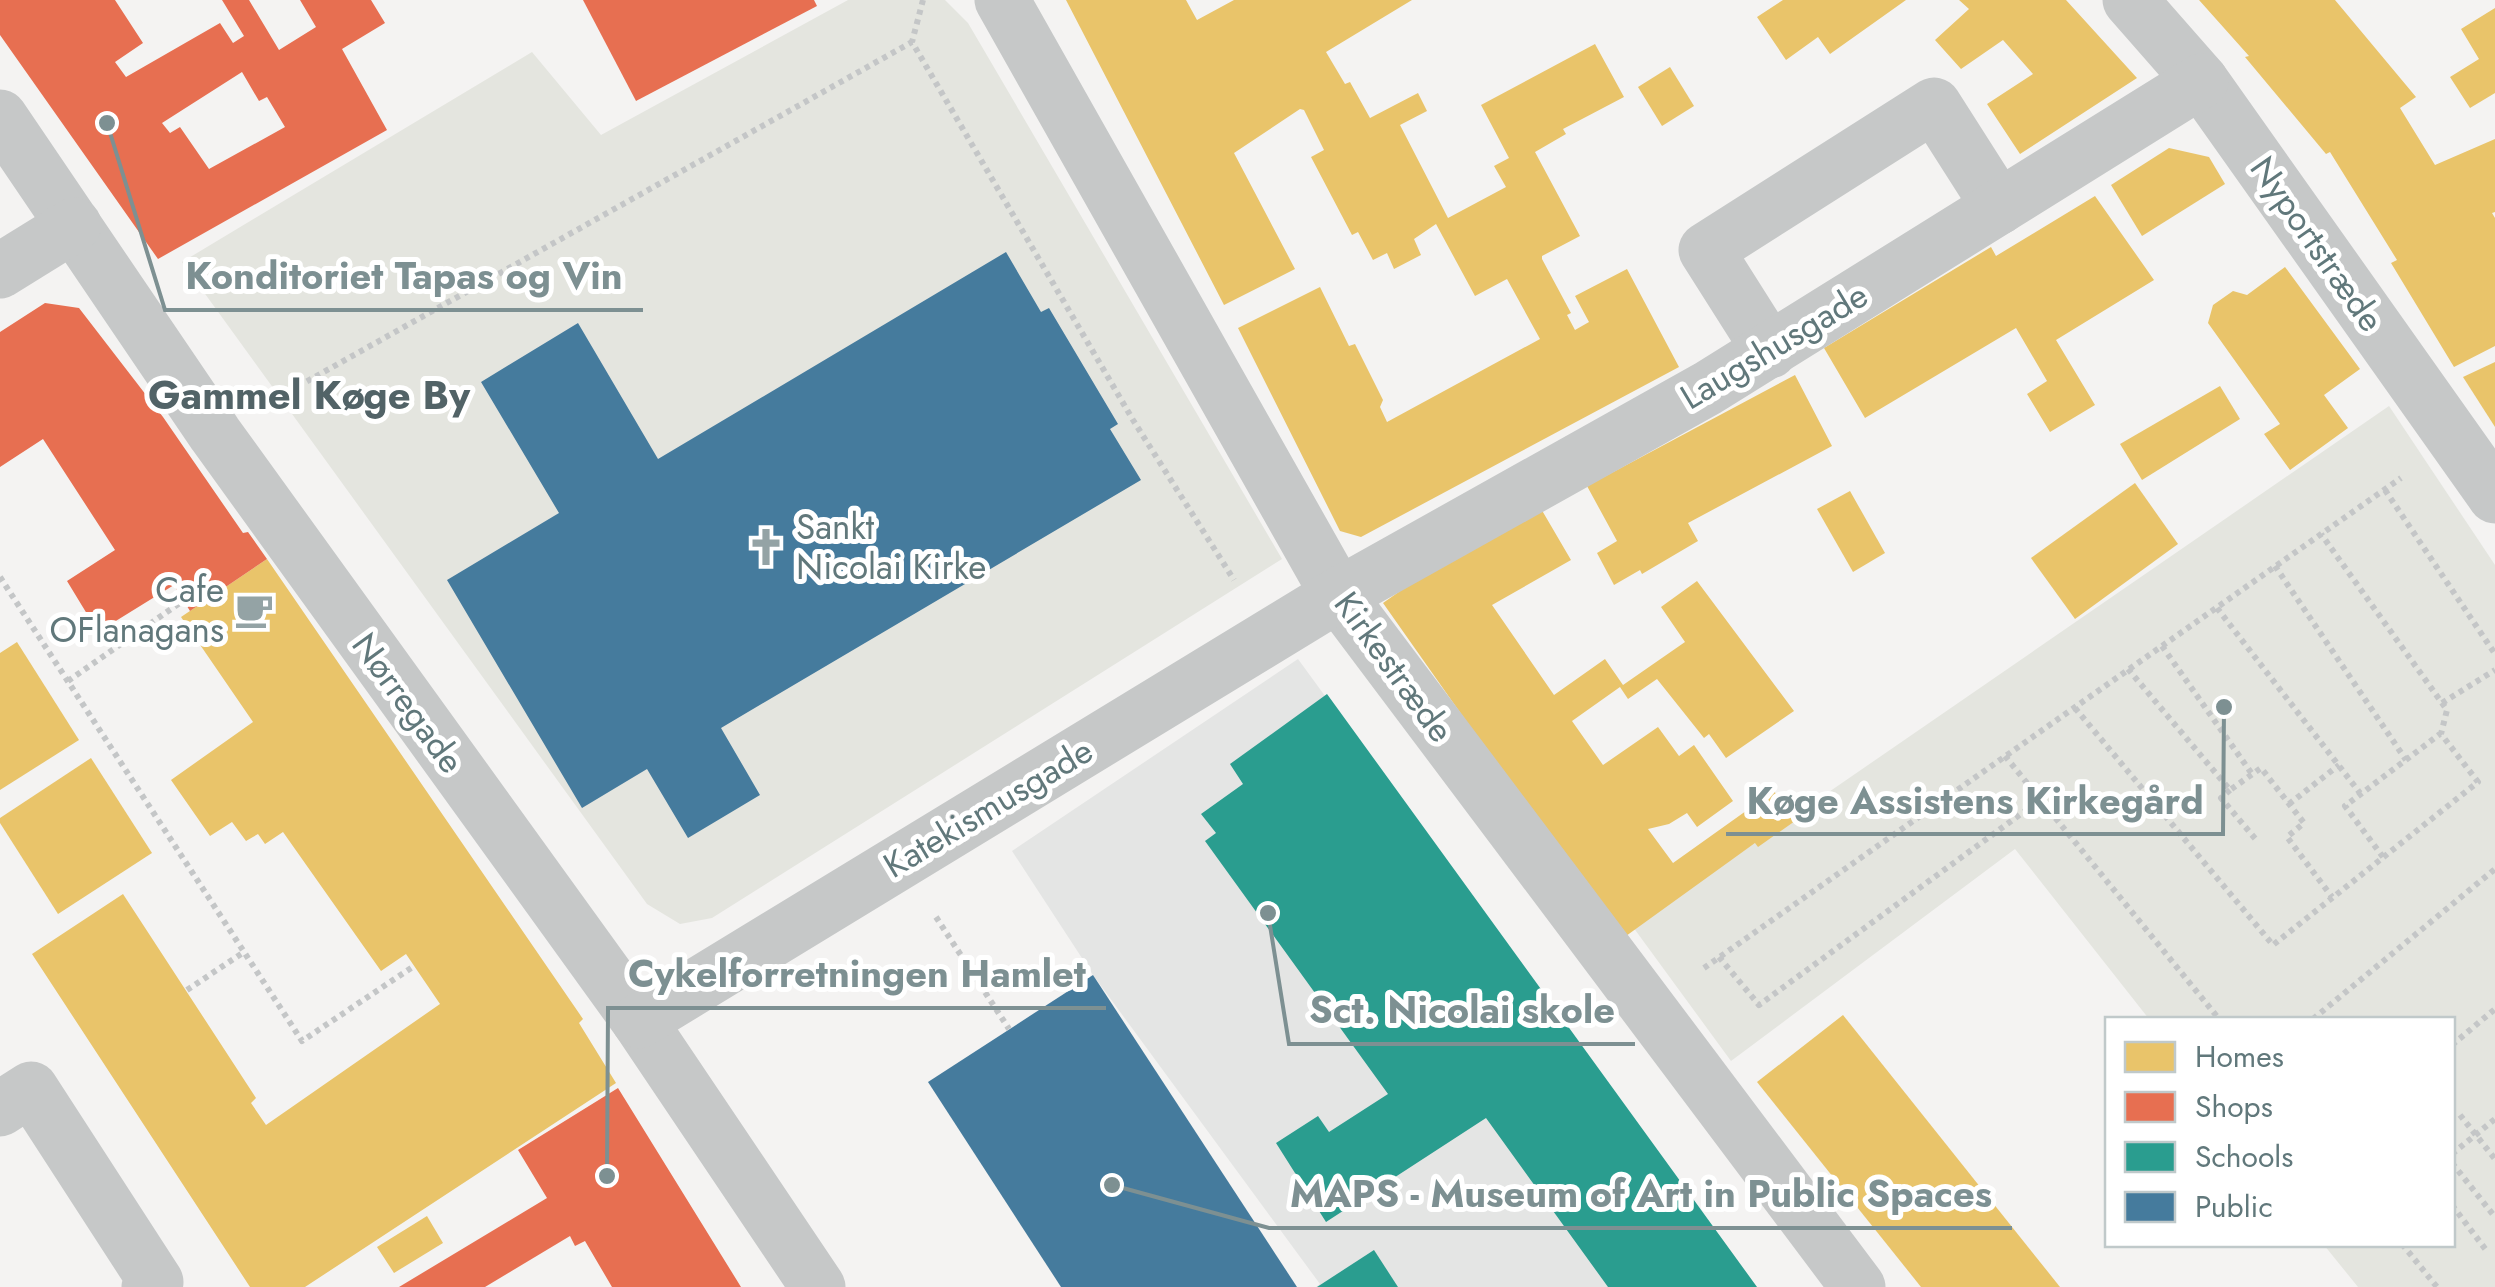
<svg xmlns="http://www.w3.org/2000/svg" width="2495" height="1287" viewBox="0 0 2495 1287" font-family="Jost,sans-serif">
<rect width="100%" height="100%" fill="#f4f3f2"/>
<polygon fill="#e4e5e4" points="1298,659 1757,1287 1316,1287 1320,1284 1093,975 1012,851"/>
<g fill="#e4e5df">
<polygon points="848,0 945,0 968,23 1282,559 712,918 680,924 647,904 182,262 532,52 601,135"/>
<polygon points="2389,406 2495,565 2495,1287 2358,1287 2324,1245 2452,1244 2452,1019 2149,1019 2015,849 1731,1061 1633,927"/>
</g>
<g fill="#e9c46a">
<polygon points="1066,0 1186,0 1197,20 1234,0 1412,0 1326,52 1345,84 1350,82 1370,118 1418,93 1427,111 1400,125 1448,218 1506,187 1494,166 1509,158 1481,105 1595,44 1624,97 1563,129 1566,134 1535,152 1580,236 1542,256 1542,259 1571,313 1567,315 1575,330 1589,322 1575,296 1627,269 1679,367 1361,537 1340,531 1238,328 1320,287 1349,346 1355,344 1383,400 1380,407 1387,422 1540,339 1507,279 1475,296 1436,224 1414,239 1421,255 1394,269 1387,253 1373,260 1358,232 1352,235 1311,157 1324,150 1304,110 1300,109 1234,153 1295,269 1224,305"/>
<polygon points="1783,0 1906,0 1830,54 1818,37 1786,60 1757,17"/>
<polygon points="1959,0 2066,0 2137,78 2020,154 1987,104 2033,74 2003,40 1961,69 1935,40 1969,9"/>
<polygon points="2199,0 2335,0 2416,97 2400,108 2435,165 2495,139 2495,212 2492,213 2495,218 2495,346 2454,367 2391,263 2397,260 2330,152 2326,154 2245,57 2249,56"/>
<polygon points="2495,8 2495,93 2470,108 2450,77 2479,59 2461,29"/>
<polygon points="1670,67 1694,106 1662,126 1638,87"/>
<polygon points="2169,148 2209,157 2225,184 2142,236 2111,185"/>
<polygon points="2095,196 2154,280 2056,340 2095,405 2050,432 2027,394 2047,381 2016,328 1865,418 1824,348 1991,247 1996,256"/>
<polygon points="2285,267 2360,369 2324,395 2348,428 2290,470 2264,434 2280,424 2208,323 2213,305 2233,291 2247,295"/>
<polygon points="2495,362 2495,427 2463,377"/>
<polygon points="1795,375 1832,446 1688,523 1698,541 1642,574 1640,570 1614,585 1597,553 1617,541 1587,486"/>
<polygon points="2220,386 2240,419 2142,480 2120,444"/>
<polygon points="2135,483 2178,544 2075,619 2031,558"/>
<polygon points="1850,491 1885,553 1853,572 1817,509"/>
<polygon points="1540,507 1571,560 1492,605 1554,695 1605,659 1623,685 1685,642 1661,607 1697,581 1794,711 1726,758 1709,734 1704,738 1657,679 1628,699 1620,687 1572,721 1603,765 1658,727 1679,756 1694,745 1733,801 1697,827 1687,813 1669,824 1648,829 1673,863 1774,791 1795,821 1758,847 1755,843 1626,936 1554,846 1383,603 1440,563"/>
<polygon points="267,559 583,1019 579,1023 616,1083 305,1287 250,1287 32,954 123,894 256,1098 251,1103 266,1125 440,1004 406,954 381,971 283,832 265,844 258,834 246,841 232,822 210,836 171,780 253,722 181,617"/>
<polygon points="17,642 79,740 0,790 0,653"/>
<polygon points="91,758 152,853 58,914 0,823 0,818"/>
<polygon points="1843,1015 2060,1287 1921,1287 1757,1082"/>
<polygon points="427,1216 443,1243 394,1273 377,1247"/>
</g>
<g fill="#e76f51" fill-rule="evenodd">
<path d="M0,0h115l28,43 -28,19 11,15 94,-54 13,20 11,-7 -22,-36h27l30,50 37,-23 -16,-27h71l14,23 -43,26 45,81 -229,129 -158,-224zM242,72l17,29 8,-4 18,30 -76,42 -29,-42 -10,6 -8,-10z"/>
<polygon points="583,0 814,0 817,6 636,101"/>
<polygon points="45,303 79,308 163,417 243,533 248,532 267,559 190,611 174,585 98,632 67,581 115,550 43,439 0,467 0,332"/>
<polygon points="618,1088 741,1287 612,1287 585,1241 575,1246 570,1236 485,1287 399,1287 547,1198 518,1150"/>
</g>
<g fill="#2a9d8f">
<polygon points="1327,694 1757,1287 1608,1287 1486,1118 1326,1222 1276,1143 1318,1116 1329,1132 1388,1094 1205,841 1216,833 1201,814 1243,784 1230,764"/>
<polygon points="1374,1250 1398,1287 1317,1287"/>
</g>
<g fill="#457b9d">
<polygon points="1006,252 1041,312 1049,308 1118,424 1110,429 1141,480 721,728 760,795 688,838 647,769 582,808 447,580 559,513 481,382 578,323 658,459"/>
<polygon points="1093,975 1297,1287 1061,1287 928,1082"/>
</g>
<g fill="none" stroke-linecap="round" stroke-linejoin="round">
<g stroke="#c4c6c7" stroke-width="6" stroke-dasharray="5 5" stroke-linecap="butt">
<polyline points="923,0 912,42 1133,420 1234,580"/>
<polyline points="272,401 912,42"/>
<polyline points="2385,490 2495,654"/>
<polyline points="2275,566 2406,760"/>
<polyline points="0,577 302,1041 414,966"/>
<polyline points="2217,608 2360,793"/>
<polyline points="2162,646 2252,774"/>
<polyline points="2128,669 2230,790 2261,768 2304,823 2287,837 2332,897"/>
<polyline points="68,681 184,600"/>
<polyline points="2442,703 2495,670"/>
<polyline points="2075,708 2273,945 2478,782 2441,734 2447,710 2321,534"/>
<polyline points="2005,756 2219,1019"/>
<polyline points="2230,790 2221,798 2258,842"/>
<polyline points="2289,804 2339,765"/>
<polyline points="2383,857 2345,806 2440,734"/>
<polyline points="936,917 1009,1029"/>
<polyline points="1719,957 1759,1005 2040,800"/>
<polyline points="1704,968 2401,478"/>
<polyline points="187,990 244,952"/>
<polyline points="2313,1019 2495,869"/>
<polyline points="2452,1045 2495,1009"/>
<polyline points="2460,1115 2495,1159"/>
<polyline points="2452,1154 2495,1119"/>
<polyline points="2452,1163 2495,1217"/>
<polyline points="2452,1205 2486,1250"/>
<polyline points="2402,1244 2437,1287"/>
</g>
<g stroke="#c6c8c8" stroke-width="55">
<polyline points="1002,0 1338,595 1858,1287"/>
<polyline points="2130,0 2201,81 2495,496"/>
<polyline points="0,117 215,434 639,1021 818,1287"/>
<polyline points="0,271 74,225"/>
<polyline points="1770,351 1706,250 1934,105 1999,207"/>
<polyline points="639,1021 1338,595 1708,388 2201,81"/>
<polyline points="0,1109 31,1089 156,1282 149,1287"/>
</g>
</g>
<defs>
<g id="church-bare" transform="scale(3)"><path d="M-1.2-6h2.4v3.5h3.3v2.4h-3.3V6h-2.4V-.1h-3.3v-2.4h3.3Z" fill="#94a3a5" stroke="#fff" stroke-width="2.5" paint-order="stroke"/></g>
<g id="cafe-bare" transform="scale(3)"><path d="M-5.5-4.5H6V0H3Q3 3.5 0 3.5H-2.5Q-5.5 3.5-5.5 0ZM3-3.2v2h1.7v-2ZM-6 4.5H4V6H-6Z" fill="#94a3a5" stroke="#fff" stroke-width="2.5" paint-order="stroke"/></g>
</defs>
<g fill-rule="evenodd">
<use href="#church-bare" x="766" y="547"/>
<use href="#cafe-bare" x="254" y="610"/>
</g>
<g text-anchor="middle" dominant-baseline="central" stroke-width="10" stroke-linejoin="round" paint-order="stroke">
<g font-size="35" fill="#61787b" stroke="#fff">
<text transform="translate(2317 244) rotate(55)">Nyportstræde</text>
<text transform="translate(1774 346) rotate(-31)">Laugshusgade</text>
<text transform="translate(1394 667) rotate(54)">Kirkestræde</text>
<text transform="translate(408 703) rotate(54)">Nørregade</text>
<text transform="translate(988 808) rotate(-31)">Katekismusgade</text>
</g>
<g font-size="35" fill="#61787b" stroke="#fff" text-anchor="start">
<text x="796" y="527">Sankt<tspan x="796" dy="40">Nicolai Kirke</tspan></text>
<text x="224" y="590" text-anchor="end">Cafe<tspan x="224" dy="40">OFlanagans</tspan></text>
</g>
<g font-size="40" font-weight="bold" fill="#526367" stroke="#fff">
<text x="309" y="395">Gammel Køge By</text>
</g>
</g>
<path fill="none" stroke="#7d9092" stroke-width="4" d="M107 123L165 310H643M2224 707L2223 834H1726M607 1176L608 1008H1106M1268 913L1289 1044H1635M1112 1185L1269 1228H2012"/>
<g fill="#7d9092" stroke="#fff" stroke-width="4">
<circle cx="107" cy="123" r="10"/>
<circle cx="2224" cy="707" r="10"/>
<circle cx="607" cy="1176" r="10"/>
<circle cx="1268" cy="913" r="10"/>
<circle cx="1112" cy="1185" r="10"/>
</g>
<g font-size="38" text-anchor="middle" font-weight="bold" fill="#7d9092" stroke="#fff" stroke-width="10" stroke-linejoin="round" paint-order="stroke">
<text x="404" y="289">Konditoriet Tapas og Vin</text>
<text x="1975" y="814">Køge Assistens Kirkegård</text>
<text x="857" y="987">Cykelforretningen Hamlet</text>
<text x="1462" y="1023">Sct. Nicolai skole</text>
<text x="1641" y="1207">MAPS - Museum of Art in Public Spaces</text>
</g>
<rect x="2105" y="1017" width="350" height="230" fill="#ffffff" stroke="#c0c9ca" stroke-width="2.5"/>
<rect x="2125" y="1042" width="50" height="30" fill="#e9c46a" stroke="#c0c9ca" stroke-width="2.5"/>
<text x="2195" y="1067" font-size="30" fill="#61787b">Homes</text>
<rect x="2125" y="1092" width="50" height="30" fill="#e76f51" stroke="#c0c9ca" stroke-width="2.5"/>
<text x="2195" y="1117" font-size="30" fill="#61787b">Shops</text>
<rect x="2125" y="1142" width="50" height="30" fill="#2a9d8f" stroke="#c0c9ca" stroke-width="2.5"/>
<text x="2195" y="1167" font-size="30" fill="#61787b">Schools</text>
<rect x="2125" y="1192" width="50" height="30" fill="#457b9d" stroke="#c0c9ca" stroke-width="2.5"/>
<text x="2195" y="1217" font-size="30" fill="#61787b">Public</text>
</svg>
